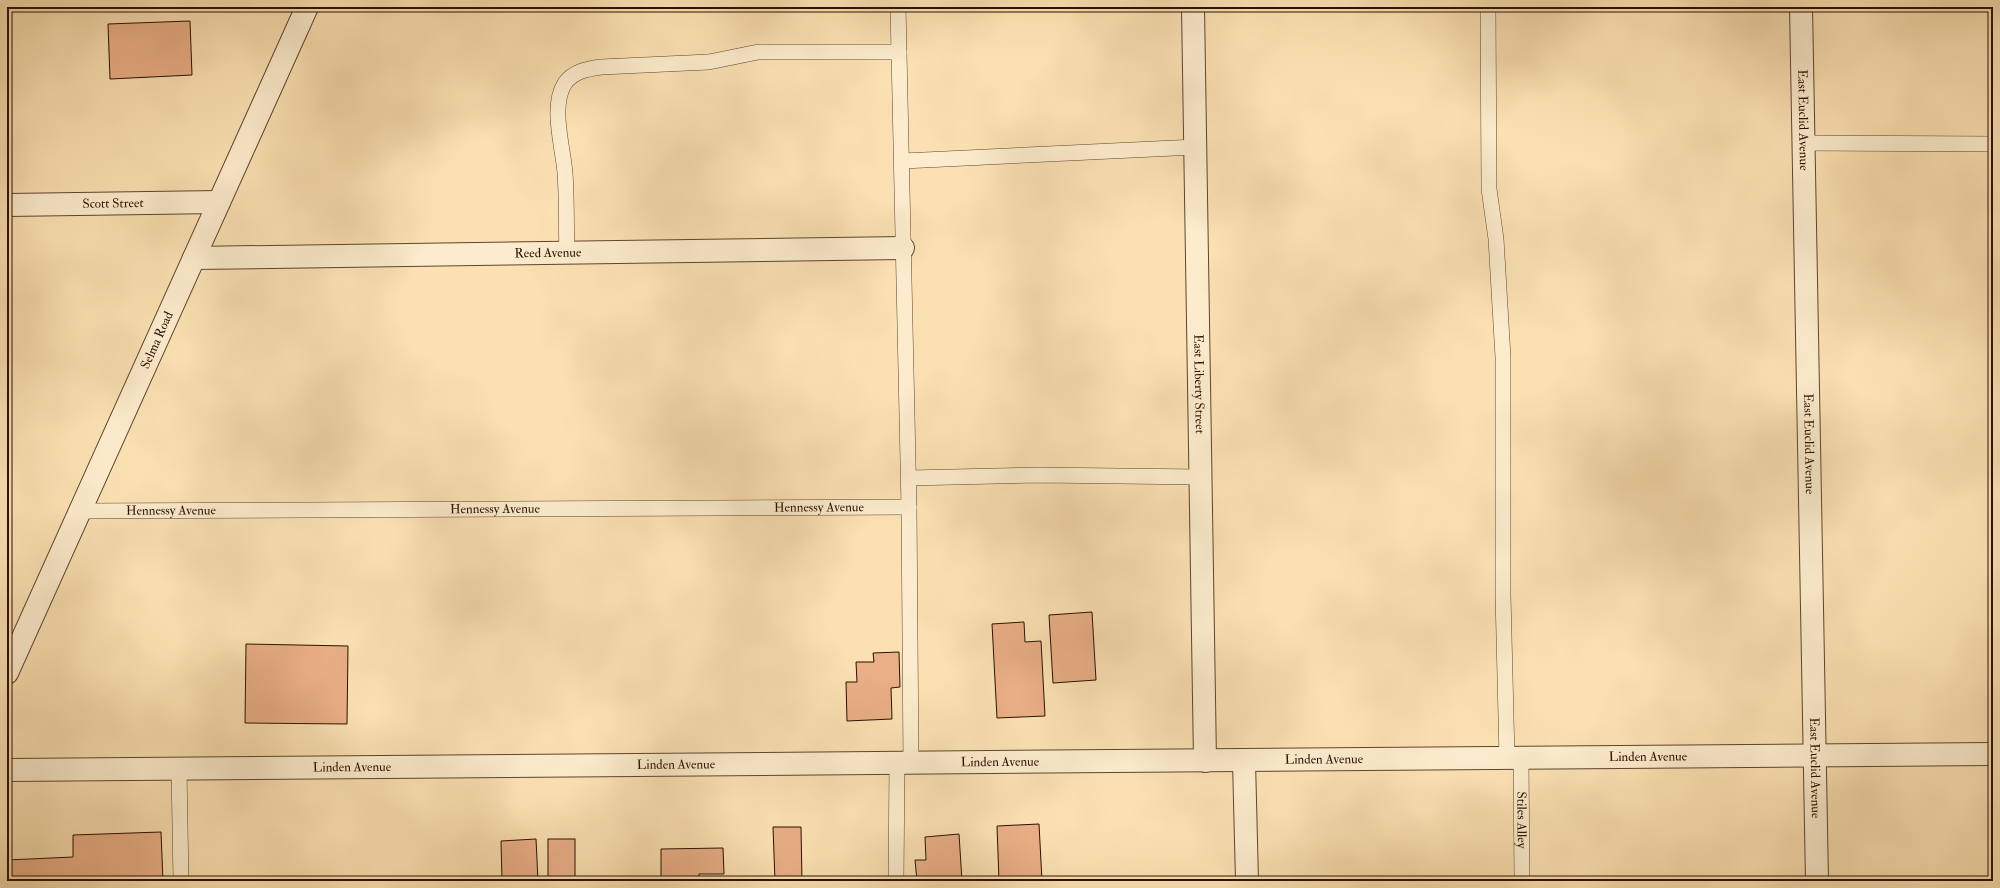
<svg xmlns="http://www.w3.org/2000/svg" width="2000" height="888" viewBox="0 0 2000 888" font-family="'IM FELL Double Pica',serif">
<rect width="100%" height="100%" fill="#fbe1b2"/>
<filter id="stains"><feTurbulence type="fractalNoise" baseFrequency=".005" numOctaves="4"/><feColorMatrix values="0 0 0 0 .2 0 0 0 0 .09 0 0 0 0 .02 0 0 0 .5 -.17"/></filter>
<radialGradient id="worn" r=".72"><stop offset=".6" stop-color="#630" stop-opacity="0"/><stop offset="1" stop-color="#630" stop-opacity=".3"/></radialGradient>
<g fill="#eaaf87" stroke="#2a1102">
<polygon points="190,21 192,75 110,79 108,24"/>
<polygon points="1092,612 1096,680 1053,683 1049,615"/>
<polygon points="1024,622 1025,642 1041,641 1045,716 997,718 992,624"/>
<polygon points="246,644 348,646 347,724 245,723"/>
<polygon points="899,652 900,687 891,688 892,719 847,721 846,682 857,682 856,662 874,662 873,653"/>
<polygon points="1039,824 1042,881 999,881 997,826"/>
<polygon points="773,827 801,827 802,881 775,881"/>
<polygon points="161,832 163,881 7,881 7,860 73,857 73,835"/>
<polygon points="959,834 962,881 917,881 915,860 926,860 925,837"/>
<polygon points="536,839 538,881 502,881 501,841"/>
<rect x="548" y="839" width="27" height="42"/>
<polygon points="723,848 724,874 699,874 699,881 661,881 661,849"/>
</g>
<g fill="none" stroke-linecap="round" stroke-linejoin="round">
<g stroke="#5e452e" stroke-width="16">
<g id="service">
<polyline points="898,7 909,507 911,763"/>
<polyline points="1488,7 1489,189 1496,239 1503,357 1503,595 1507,758"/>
<polyline points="1804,143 1993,144"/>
<polyline points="903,161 1196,147"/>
<path d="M567,253c-1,-26 0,-53 -2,-80 -2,-26 -15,-67 0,-90 9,-12 22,-14 36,-16l108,-5 49,-10h141"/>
<polyline points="909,478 1039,475 1200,477"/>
<path id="s1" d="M80,511l829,-4"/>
<path id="s2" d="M1521,759l1,122"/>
<polyline points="179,770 181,881"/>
<polyline points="896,881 897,763"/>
</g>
</g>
<g stroke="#5e452e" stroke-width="24">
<g id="minor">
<path id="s3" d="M1193,7l12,754"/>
<path id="s4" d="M1801,7l16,874"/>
<path id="s5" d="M7,205l212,-3"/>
<path id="s6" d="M194,258l709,-10"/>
<polyline points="1244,761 1247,881"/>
<path id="s7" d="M7,770l1986,-16"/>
</g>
</g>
<g stroke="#5e452e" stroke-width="24">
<g id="tertiary">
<path id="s8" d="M7,673l300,-666"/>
</g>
</g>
<use href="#service" stroke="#fceccd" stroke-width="15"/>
<use href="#minor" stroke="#fceccd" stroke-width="22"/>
<use href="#tertiary" stroke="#fceccd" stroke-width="22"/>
</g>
<g text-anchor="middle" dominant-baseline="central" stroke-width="3" stroke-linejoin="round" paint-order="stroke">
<g font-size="13" fill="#2a1102" stroke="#fceccd">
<text stroke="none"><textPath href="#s4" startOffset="113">East Euclid Avenue</textPath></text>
<text stroke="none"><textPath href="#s5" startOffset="106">Scott Street</textPath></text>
<text stroke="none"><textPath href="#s6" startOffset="354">Reed Avenue</textPath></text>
<text stroke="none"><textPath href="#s8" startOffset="365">Selma Road</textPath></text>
<text stroke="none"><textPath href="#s3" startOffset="377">East Liberty Street</textPath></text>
<text stroke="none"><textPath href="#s4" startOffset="437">East Euclid Avenue</textPath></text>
<text stroke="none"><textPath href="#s1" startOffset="739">Hennessy Avenue</textPath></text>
<text stroke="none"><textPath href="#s1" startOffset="415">Hennessy Avenue</textPath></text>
<text stroke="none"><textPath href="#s1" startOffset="91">Hennessy Avenue</textPath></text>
<text stroke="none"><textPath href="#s7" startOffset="1641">Linden Avenue</textPath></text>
<text stroke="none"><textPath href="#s7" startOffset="1317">Linden Avenue</textPath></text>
<text stroke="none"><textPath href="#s7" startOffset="993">Linden Avenue</textPath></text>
<text stroke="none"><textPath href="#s7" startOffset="669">Linden Avenue</textPath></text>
<text stroke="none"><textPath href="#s7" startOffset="345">Linden Avenue</textPath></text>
<text stroke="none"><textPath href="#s4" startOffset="761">East Euclid Avenue</textPath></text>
<text stroke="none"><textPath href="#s2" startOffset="61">Stiles Alley</textPath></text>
</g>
</g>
<rect width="2000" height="888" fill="none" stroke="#fbe1b2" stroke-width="24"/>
<rect x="8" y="8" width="1984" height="872" fill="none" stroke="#2a1102" stroke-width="2"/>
<rect x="12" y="12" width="1976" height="864" fill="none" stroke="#2a1102"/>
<rect width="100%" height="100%" filter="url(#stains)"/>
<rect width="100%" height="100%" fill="url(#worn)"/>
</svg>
